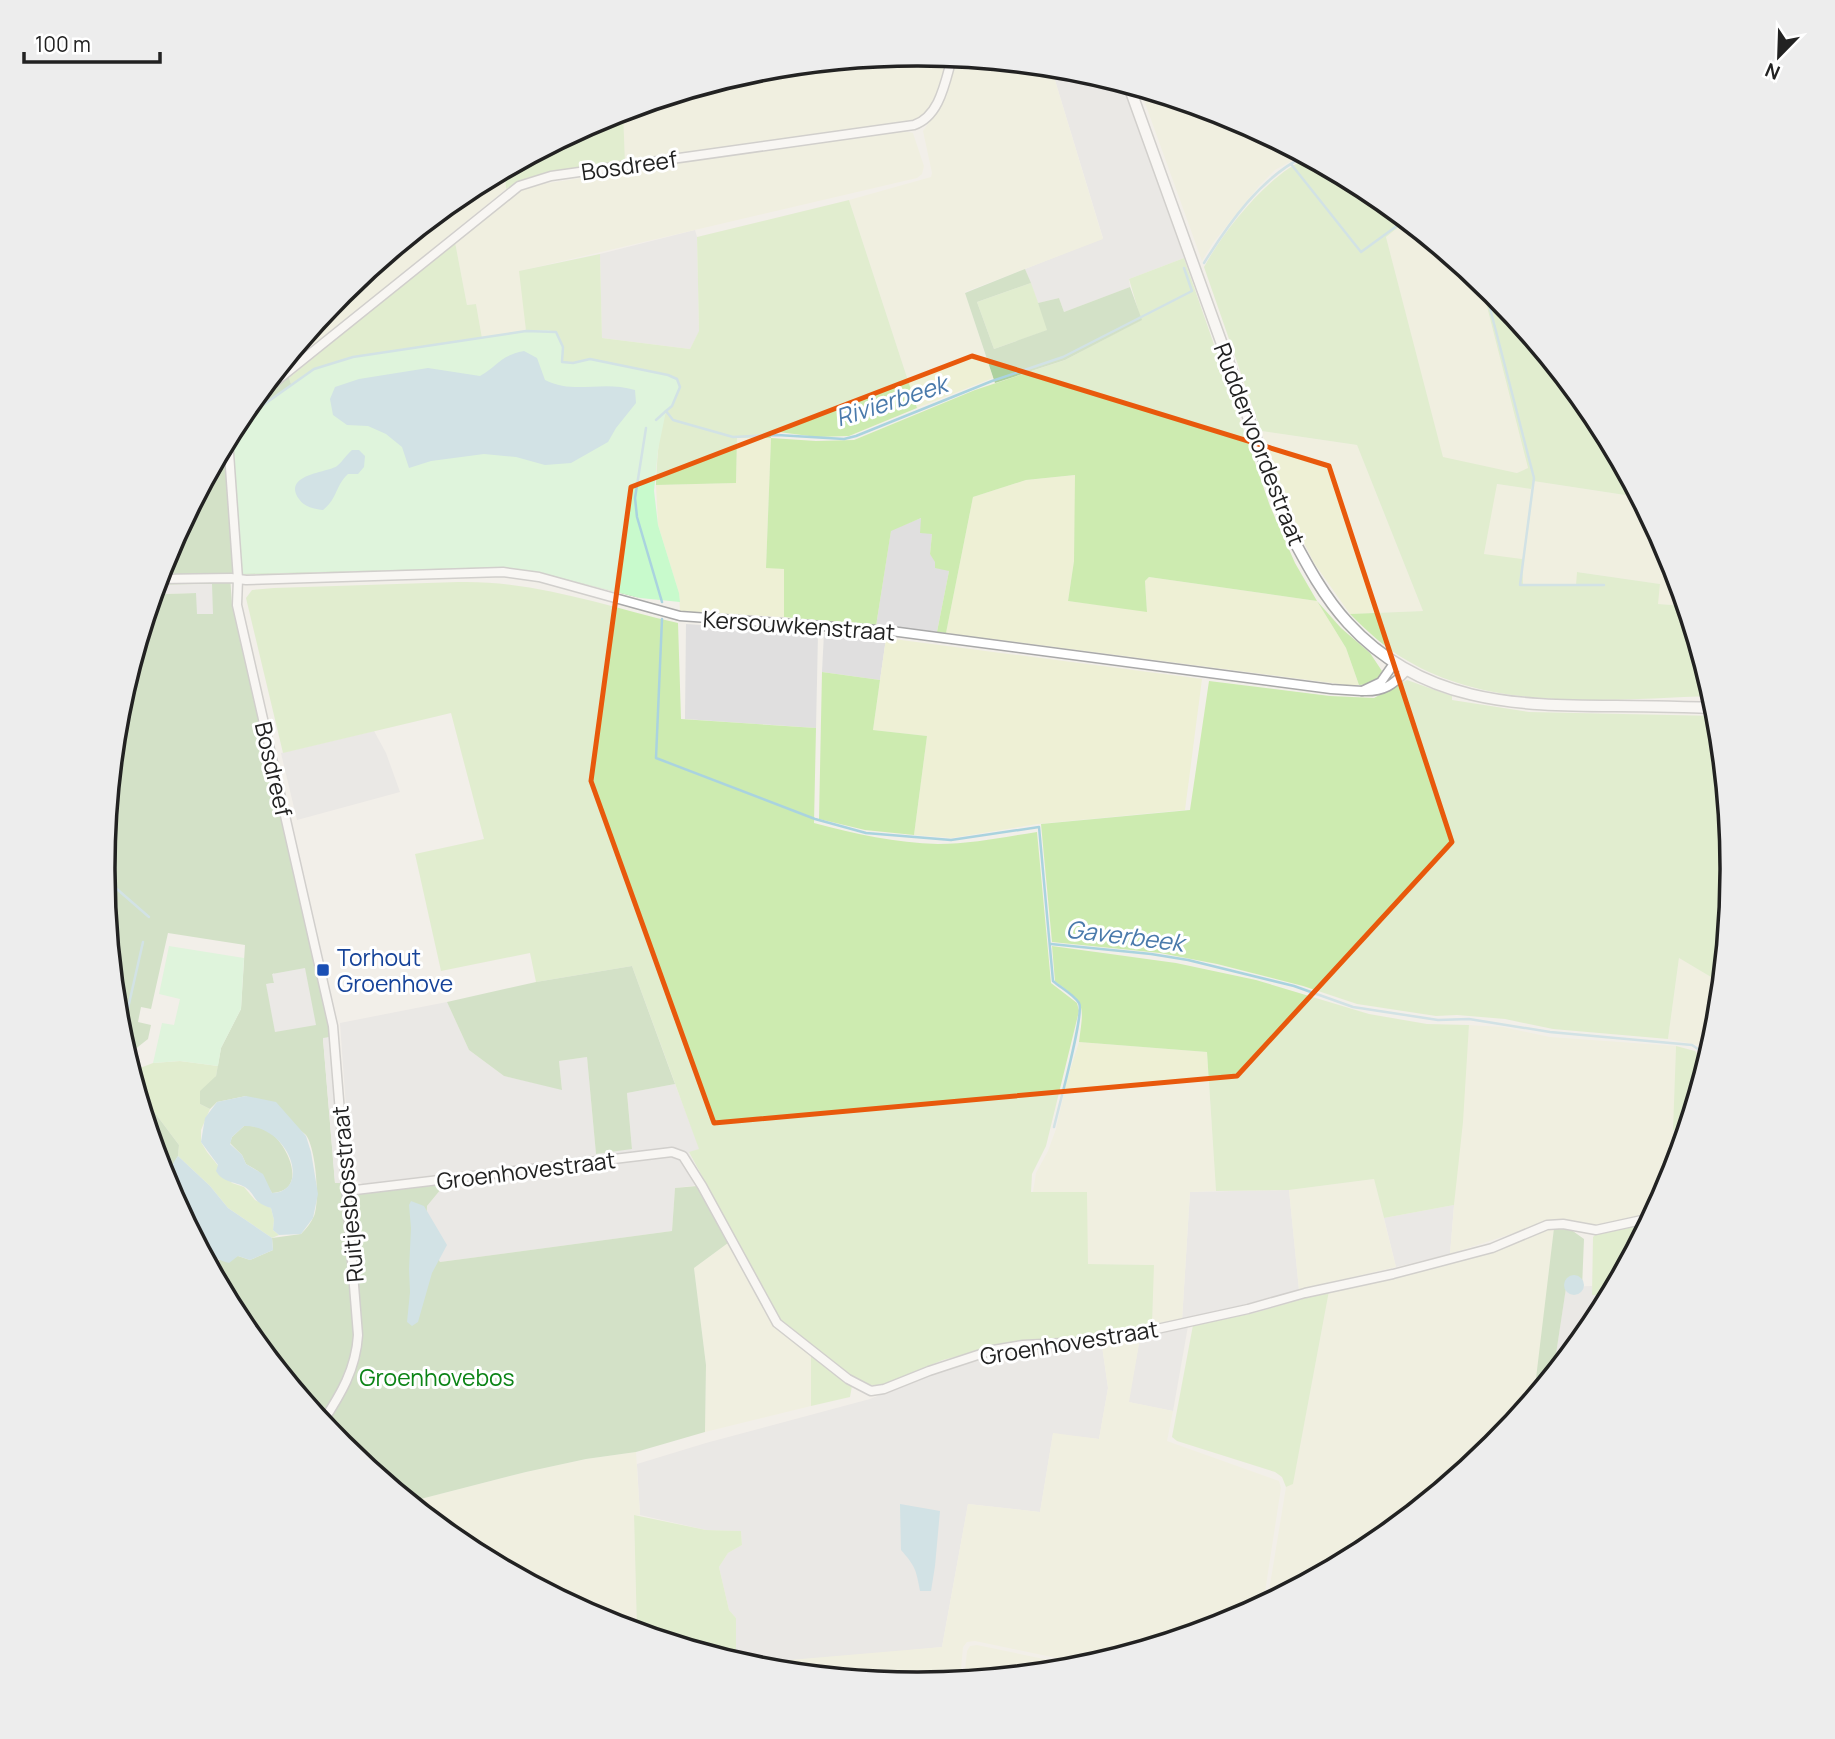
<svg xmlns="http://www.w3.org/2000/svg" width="1835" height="1739" viewBox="0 0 1835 1739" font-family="Manrope,sans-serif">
<rect width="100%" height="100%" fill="#f2efe9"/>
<g fill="#e0dfdf">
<polygon points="1051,67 1077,70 1123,84 1184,258 1129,279 1130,287 1064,312 1059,298 1038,303 1025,269 1103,238"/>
<polygon points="695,230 697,237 699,332 690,349 602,338 600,254"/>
<polygon points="921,518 932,534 930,554 949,571 937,632 876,626 891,530"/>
<polygon points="686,624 818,633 816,728 685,719"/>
<polygon points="824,633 886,638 880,680 822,672"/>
<polygon points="374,731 386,753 400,792 297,820 281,753"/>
<polygon points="447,1002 469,1050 504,1076 562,1089 559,1061 587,1057 596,1154 632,1148 627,1093 675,1084 700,1149 689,1153 706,1184 675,1188 672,1231 440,1262 426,1238 427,1206 446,1183 443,1174 363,1184 351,1177 340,1023"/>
<polygon points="1289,1190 1299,1290 1182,1321 1190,1192"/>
<polygon points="1454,1205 1450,1254 1396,1267 1384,1218"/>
<polygon points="1592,1286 1592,1295 1609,1296 1595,1323 1553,1374 1566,1287"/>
<polygon points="1188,1326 1173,1411 1128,1402 1140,1338"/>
<polygon points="1102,1346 1108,1388 1099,1439 1053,1434 1040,1512 968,1504 942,1647 876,1654 767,1662 765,1670 736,1662 736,1618 729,1610 719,1567 728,1553 742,1545 741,1531 706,1530 640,1515 637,1464 706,1443 870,1399 949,1366 1033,1351"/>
</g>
<g fill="#eef0d5">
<polygon points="918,54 949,57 936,100 924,116 913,123 625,162 623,111 759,70"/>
<polygon points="955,58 1051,67 1103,239 965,292 993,378 917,408 849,200 931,177 932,173 923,131 935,113"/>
<polygon points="1140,89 1175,100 1178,107 1186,103 1230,116 1302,155 1275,170 1259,186 1213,243 1202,261"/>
<polygon points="904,131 913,133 924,166 922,174 917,178 520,271 526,331 482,338 476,304 467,305 455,242 513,194 529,186 738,154"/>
<polygon points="505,170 506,189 298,358 297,347 341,293 465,191"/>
<polygon points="1406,221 1481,283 1528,469 1517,473 1443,458 1386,237"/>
<polygon points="1261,431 1357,445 1423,611 1350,614 1314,563 1301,537"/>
<polygon points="737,438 771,438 766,567 784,569 784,617 680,612 679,593 658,525 656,485 736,483"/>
<polygon points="1076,475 1074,561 1068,601 1147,611 1145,581 1149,577 1317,601 1346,648 1359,685 1347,685 946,633 973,497 1026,480"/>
<polygon points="1533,481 1638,497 1671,558 1686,606 1657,604 1659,584 1578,572 1577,585 1522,584 1484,554 1496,484 1531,489"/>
<polygon points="886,638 1202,679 1185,810 1038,824 952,838 914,835 927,736 873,730"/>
<polygon points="1679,958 1721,983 1717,1029 1709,1056 1698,1045 1668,1039"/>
<polygon points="1469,1025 1503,1027 1550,1037 1676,1046 1672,1178 1654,1214 1598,1225 1553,1220 1450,1254"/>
<polygon points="1079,1042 1207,1052 1216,1191 1190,1192 1182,1321 1152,1326 1153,1265 1087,1264 1087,1192 1033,1192 1036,1173 1048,1151 1056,1129 1067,1080"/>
<polygon points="1374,1179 1396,1267 1299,1290 1289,1190"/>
<polygon points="1554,1228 1536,1395 1494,1446 1370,1548 1267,1603 1286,1487 1293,1483 1329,1291 1474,1258"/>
<polygon points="728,1243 768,1315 811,1352 811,1406 705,1432 706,1365 694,1268"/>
<polygon points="1140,1338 1129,1402 1173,1411 1167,1441 1279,1481 1281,1488 1263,1605 1229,1623 1090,1665 975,1641 967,1642 963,1647 960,1681 917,1685 765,1670 766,1662 942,1647 968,1504 1040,1512 1053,1433 1099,1439 1108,1388 1102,1346"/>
<polygon points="636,1452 640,1515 634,1516 637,1632 605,1623 464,1547 409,1502 526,1472 586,1459"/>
<polygon points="977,1645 1068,1664 1083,1667 964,1680 967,1651 970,1646"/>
</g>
<g fill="#cdebb0">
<polygon points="623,111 625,162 527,179 506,189 505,170 606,116"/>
<path d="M1307,158l64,34 35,29 -20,16 57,220 74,16 11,-5 -47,-185 13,10 102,124 42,80 -105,-16 -2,8 -34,-5 -13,70 38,5 1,25 53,1 1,-13 83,12 -2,20 28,2 27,90c-99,3 -217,17 -305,-35 -22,-12 -40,-29 -58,-47l73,-3 -66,-166 -96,-14 -57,-164c20,-37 64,-92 103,-109z"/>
<path d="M849,200l68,208 -68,28 -32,1 -46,-6v7l45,3 38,-1 121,-50 90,-30 76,-40 -12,-41 55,-21 86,248 25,57 22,38 24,27 29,25 12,18c-4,11 -12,14 -23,14l-13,-37 -29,-47 -168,-24 -4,4 2,31 -79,-11 6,-40 1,-86 -49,5 -53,17 -27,136 -9,-1 12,-61 -14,-3v-6l-5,-8 2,-20 -12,-1 1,-15 -30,13 -15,95 -92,-9v-48l-18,-1 5,-130h-34l-1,45 -80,2c1,-19 2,-57 10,-73 5,-9 10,-15 14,-25l-3,-8 -9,-4 -78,-16 -17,4 -11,-1 -2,-24 -12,-8 -22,1 -7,-60 81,-17 2,84 88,11 9,-18 -2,-94z"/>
<polygon points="455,242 467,305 476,304 482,338 353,357 314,369 292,387 289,378"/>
<polygon points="1031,283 1048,330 994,349 977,302"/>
<path d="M458,582c76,-2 147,24 220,41l3,96 135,9 -2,95c41,11 82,20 124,21 33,0 66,-7 99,-12l14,151 26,20 2,8 -33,135 -14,28 -1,18h56l1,72 66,1 -2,61 -54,11 -50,5h-35l-70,18 -62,25h-9l-9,-1 -71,-53 -10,-10 -8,-11 -85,-158 10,-3 -67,-183 -96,16 -6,-29 -89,18 -26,-117 69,-15 -33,-126 -168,40 -37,-155 6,-8 22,-2z"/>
<polygon points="822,672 880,680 873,730 927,736 914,835 865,830 819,819"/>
<polygon points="1407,680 1452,696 1452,700 1529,712 1718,716 1733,870 1721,983 1679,958 1668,1039 1553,1029 1505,1019 1457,1015 1436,1016 1357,1004 1303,986 1217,964 1160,953 1052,942 1041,824 1190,810 1209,681 1330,696 1374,698"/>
<path d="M1052,946l124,17 80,17 113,34 58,10 42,1 -6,97 -9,83 -70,13 -10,-39 -85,11 -73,1 -9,-139 -128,-10c5,-39 7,-37 -24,-61z"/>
<polygon points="1676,1046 1695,1051 1706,1065 1686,1131 1673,1130"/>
<polygon points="180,1061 218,1066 216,1076 200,1104 210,1109 201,1130 201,1142 207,1152 232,1183 244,1187 255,1200 271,1208 274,1220 273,1230 279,1235 272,1238 228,1208 210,1186 178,1156 179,1145 149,1105 131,1070 134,1065 140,1068 153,1063"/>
<polygon points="1648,1223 1609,1296 1592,1295 1593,1237 1597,1233"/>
<polygon points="1329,1291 1293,1484 1286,1487 1282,1477 1275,1472 1177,1441 1172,1437 1193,1325 1254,1313"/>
<polygon points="811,1352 852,1386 850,1397 811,1406"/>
<polygon points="634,1515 706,1530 741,1531 742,1545 728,1553 719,1567 729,1610 736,1618 736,1662 637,1632"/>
</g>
<g fill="#add19e" fill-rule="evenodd">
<polygon points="1025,269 1031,283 977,302 994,349 1047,330 1038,303 1059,298 1064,312 1130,287 1142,320 1065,360 995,383 965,293"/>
<polygon points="289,356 289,378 292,387 235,425 240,416"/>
<path d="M235,426l138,80 267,92 -98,-25 -39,-6 -273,8 2,30 97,422 1,10 -7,2 12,144h7l1,11 103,-11 -19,23 -1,32 14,24 232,-31 3,-43 22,-2 31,57 -34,25 12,97 -1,67 -69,20 -50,7 -60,13 -117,30 -68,-56 -102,-124 -75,-141 -31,-103 16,27 30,40 -1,11 -9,15c6,9 6,17 10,26 11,25 21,44 39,63l20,-4 12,4 23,-10 -1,-12 29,-4c5,-5 10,-11 13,-18 6,-15 2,-67 -8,-81 -7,-8 -49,-32 -60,-39l-29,6 -7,7 -10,-5v-13l16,-15 5,-28 20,-39 4,-64 -77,-12 -17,76 -10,-2 -3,15 13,3 -3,14 -14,11 5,7 -8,13 -13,-42 -16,-159 16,-159 35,-116 43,-1 16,-9 -56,1 8,-28zM273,973l42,52 -48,-41 7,-1z"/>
<polygon points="632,966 675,1084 627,1093 632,1149 596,1154 587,1057 559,1061 562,1090 504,1076 469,1050 447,1002 536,982"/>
<path d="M244,1126c8,0 16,0 23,4 20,12 43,61 5,63l-14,-22 -12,-7 -4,-9 -12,-12 2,-6z"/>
<polygon points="1554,1228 1570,1229 1584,1239 1582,1288 1566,1288 1553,1374 1534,1395"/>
</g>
<g fill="#c8facc">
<polygon points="548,330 556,332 563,347 562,362 573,363 590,359 668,375 677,379 680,387 672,406 666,411 658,450 654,491 658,525 679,593 680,602 640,598 542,573 503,567 241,574 232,441 235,425 314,369 353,357 526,331"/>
<polygon points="169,946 244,958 241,1009 221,1048 218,1066 180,1061 153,1063 162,1023 174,1025 180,999 159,994"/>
</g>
<g fill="#e2e2e2">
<polygon points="212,584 213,614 197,614 196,593 153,594 156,585"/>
<polygon points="305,968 316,1025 275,1032 266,984 274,983 272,974"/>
<polygon points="330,1037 342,1183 335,1183 323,1038"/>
</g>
<g fill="#aad3df" fill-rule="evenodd">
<path d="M524,351l13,7 8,22c30,15 56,0 90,10l1,13 -20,25 -8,14 -37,21 -26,2 -29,-8 -32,-3 -53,7 -22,7 -7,-21 -16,-13 -18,-8 -21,-1 -14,-10 -3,-16 5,-12 24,-8 69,-11 52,8c19,-11 19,-20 44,-25z"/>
<path d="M352,450h7l6,6 -1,11 -6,7h-10c-13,12 -10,24 -25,36 -8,-1 -19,-3 -24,-11 -17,-25 28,-26 38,-33 5,-4 10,-12 15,-16z"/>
<path d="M246,1096l30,6 30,34 5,16 7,42 -5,24 -12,16 -22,1 -6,-5 1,-10 -3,-12c-20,-6 -14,-13 -26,-21 -11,-6 -22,-4 -29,-16l2,-6 -17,-23 4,-24 12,-16zM244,1126c46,-1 68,66 28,67l-9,-19 -17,-10 -4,-9 -12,-11 2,-7z"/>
<path d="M178,1156l32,30 18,22 44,30 1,12 -23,10 -12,-4 -9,7c-39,-9 -42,-65 -61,-92z"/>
<polygon points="411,1201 424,1206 447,1245 432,1273 418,1322 412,1326 407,1322 410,1292 409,1269 411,1228 409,1205"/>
<circle cx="1574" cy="1285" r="10"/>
<path d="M900,1504l40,7 -5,55 -4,25h-11c-4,-22 -5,-25 -19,-41z"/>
</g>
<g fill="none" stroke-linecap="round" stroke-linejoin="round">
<g stroke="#aad3df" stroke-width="2.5">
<polyline points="1291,164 1361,252 1405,220"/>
<path d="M1204,263c25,-40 57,-86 101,-107"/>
<polyline points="1484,285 1534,478 1520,585 1604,585"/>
<polyline points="656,420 666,411"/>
<polyline points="235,425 314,369 353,357 526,331 556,332 563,347 562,362 573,363 590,359 668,375 677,379 680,387 672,406 666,411 673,420 733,437 777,435 844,439 856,436 992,381 1063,357 1192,291 1184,268"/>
<polyline points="646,428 635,498 637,517 662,602"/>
<path d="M662,619l-6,139 159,61 51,14 85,7 88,-13 14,154c8,7 20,13 26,22 6,10 -21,106 -25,124"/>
<polyline points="104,855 111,875 110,883 149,917"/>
<polyline points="1051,944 1151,954 1188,960 1294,986 1353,1007 1438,1020 1469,1019 1550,1032 1692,1045 1704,1053 1708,1059"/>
<polyline points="121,1039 143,942"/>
<polyline points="137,1090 141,1104"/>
</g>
<g stroke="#a9a9a9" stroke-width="11">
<g id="minor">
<path d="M254,399l265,-213 32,-10 363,-51c26,-9 31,-43 38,-67"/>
<path d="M228,439l10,140 -1,26 96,421 25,309c-2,34 -17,59 -36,88"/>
<polyline points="158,579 231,578 246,580 503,572 539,577 680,616 891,631 1331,689 1362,691"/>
<path d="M1395,662l-14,20 -19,9c22,1 31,-6 45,-21"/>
<polyline points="347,1191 672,1152 683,1156 702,1186 777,1323 848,1379 871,1391 884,1389 929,1371 993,1350 1023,1345 1102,1341 1248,1309 1305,1293 1393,1274 1492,1248 1547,1225 1563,1224 1596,1230 1651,1218"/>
</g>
</g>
<g stroke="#a9a9a9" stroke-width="13">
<path id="tertiary" d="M1129,86l161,447c17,32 34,64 58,90 73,80 167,83 267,83 33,0 67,1 101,2"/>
</g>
<use href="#minor" stroke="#fff" stroke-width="8"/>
<use href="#tertiary" stroke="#fff" stroke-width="10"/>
</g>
<path d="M0 0H1835V1739H0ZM972,356l357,110 123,376 -215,234 -523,47 -123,-342 40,-294z" fill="#f2efe9" fill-opacity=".55" fill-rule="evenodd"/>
<path fill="none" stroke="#e8590c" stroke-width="5" stroke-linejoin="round" d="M972,356l357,110 123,376 -215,234 -523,47 -123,-342 40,-294z"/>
<rect fill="#1a4fb4" stroke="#fff" stroke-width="2.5" x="316" y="963" width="14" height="14" rx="3.5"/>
<g text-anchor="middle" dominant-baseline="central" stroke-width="6" stroke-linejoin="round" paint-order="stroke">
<g font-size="23" fill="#222" stroke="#fff">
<text transform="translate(629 165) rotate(-8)">Bosdreef</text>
<text transform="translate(1260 444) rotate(69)">Ruddervoordestraat</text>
<text transform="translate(799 625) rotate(4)">Kersouwkenstraat</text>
<text transform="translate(274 769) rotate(77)">Bosdreef</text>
<text transform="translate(526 1170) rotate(-7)">Groenhovestraat</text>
<text transform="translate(347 1194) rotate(-95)">Ruitjesbosstraat</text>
<text transform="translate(1069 1342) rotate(-9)">Groenhovestraat</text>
</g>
<g font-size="23" fill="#164399" stroke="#fff" text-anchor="start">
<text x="337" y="957">Torhout<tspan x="337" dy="26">Groenhove</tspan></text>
</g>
<g font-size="23" fill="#0c8416" stroke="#fff">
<text x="437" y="1377">Groenhovebos</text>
</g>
<g font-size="24" font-style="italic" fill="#4a7aab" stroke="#fff">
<text transform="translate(891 400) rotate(-18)">Rivierbeek</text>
<text transform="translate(1125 935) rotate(7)">Gaverbeek</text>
</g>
</g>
<path d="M0 0H1835V1739H0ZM917 66H918A802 802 0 0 1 1720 868V870A802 802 0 0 1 918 1672H917A802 802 0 0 1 115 870V868A802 802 0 0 1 917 66Z" fill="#ededed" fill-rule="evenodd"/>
<path fill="none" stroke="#222" stroke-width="3.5" d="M917 66H918A802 802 0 0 1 1720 868V870A802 802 0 0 1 918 1672H917A802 802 0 0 1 115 870V868A802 802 0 0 1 917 66Z"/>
<g transform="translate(1779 56) rotate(203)" stroke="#ffffff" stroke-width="5" paint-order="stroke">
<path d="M0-5L12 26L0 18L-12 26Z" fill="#222222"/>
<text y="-10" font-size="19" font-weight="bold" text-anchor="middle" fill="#222222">N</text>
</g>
<path d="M24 52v10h136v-10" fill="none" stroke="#222222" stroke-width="3.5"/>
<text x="35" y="52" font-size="21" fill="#222222" stroke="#ffffff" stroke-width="5" paint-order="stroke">100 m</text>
</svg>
